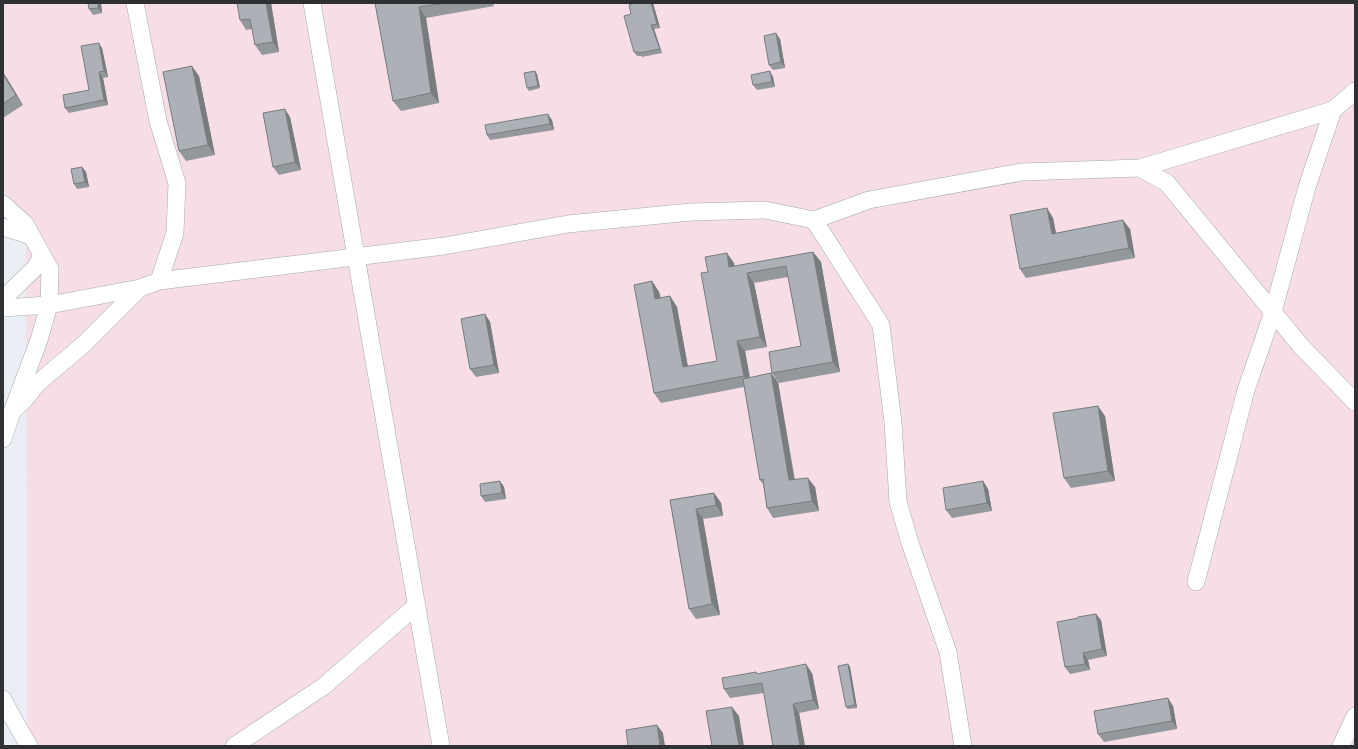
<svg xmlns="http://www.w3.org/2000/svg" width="1358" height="749" viewBox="0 0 1358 749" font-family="'Roboto Condensed',sans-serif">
<rect width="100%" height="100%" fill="#e9eff5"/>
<polygon fill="#f6dde6" points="3,3 1355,3 1355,746 27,746 26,226 3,189"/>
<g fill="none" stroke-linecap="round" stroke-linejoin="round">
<g stroke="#a4aaaf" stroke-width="18">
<g id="minor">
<polyline points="135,3 158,121 177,183 175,233 159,281"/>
<polyline points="312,3 441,746"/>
<polyline points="1140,168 1167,183 1300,345 1355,402"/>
<polyline points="3,204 25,224 50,269 49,305 39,340 12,412"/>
<polyline points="814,220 881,325 893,422 898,502 910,543 948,652 963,746"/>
<polyline points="3,227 31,236"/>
<polyline points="3,299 36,267 42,255"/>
<polyline points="3,308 49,305 140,288 159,281 444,246 568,224 691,212 765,210 814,220 869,200 1022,172 1140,168 1333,110 1355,91"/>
<polyline points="3,439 12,412 26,398 38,383 84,344 140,288"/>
<polyline points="1196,582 1246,390 1273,312 1307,187 1333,110"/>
<polyline points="3,699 10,713 29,746"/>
<polyline points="234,746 324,686 417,605"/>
<polyline points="1341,746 1355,716"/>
</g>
</g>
<use href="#minor" stroke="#fff" stroke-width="17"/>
</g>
<g fill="#93989d">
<polygon points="101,3 102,13 93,15 89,9"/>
<polygon points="271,3 279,52 262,55 255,45 252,29 246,30 240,20"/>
<polygon points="375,3 493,3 494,6 426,18 439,103 401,111 393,101"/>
<polygon points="653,3 660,28 654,29 662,53 642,57 641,56 637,56 634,52 631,14"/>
<polygon points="780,39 785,68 773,70 769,65"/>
<polygon points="102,48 108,77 103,78 108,105 69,113 65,108 89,90"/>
<polygon points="3,72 23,105 3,118"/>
<polygon points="537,74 540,88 529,91 527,88"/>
<polygon points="199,76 215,155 186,161 179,151"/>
<polygon points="773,77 775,87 757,90 753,85"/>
<polygon points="290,117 301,170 279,175 273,167"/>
<polygon points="552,120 554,130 490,140 487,135"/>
<polygon points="82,167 86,172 89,187 77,189 74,184"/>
<polygon points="1047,208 1053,218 1056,233 1130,229 1135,258 1026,278 1020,269"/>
<polygon points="813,252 821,262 840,372 779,383 772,373 801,346 788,277 754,283 767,347 745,351 750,377 778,382 795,480 815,487 819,511 773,518 767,508 763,484 760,480 744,387 661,403 654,393 652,281 659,292 661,298 670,296 677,307 688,367 717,361 708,272 734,263 734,266"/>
<polygon points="485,314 490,322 499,373 476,377 470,369"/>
<polygon points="1105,416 1115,481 1071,488 1064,478"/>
<polygon points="500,481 504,487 506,499 485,502 481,496"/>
<polygon points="983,481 988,489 992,511 952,518 946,510"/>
<polygon points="714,493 721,503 723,516 703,519 720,615 696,619 689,609 670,500"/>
<polygon points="1101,620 1107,656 1088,660 1090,670 1070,674 1065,667"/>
<polygon points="848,664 850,667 857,708 848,709 846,707"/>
<polygon points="812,673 819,709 799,713 805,746 773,746 764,693 730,698 724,689 758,674"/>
<polygon points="1173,706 1177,729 1104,742 1098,734"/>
</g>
<g fill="#787c7f">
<polygon points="98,3 101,3 102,13 98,8"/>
<polygon points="266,3 271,3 279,52 273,42"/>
<polygon points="651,3 653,3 660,28 657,24"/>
<polygon points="419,7 426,18 439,103 431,93"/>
<polygon points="651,25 654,29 662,53 660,49"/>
<polygon points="776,33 780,39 785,68 781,62"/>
<polygon points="99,43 102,48 108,77 104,71"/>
<polygon points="192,66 199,76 215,155 208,145"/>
<polygon points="535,71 537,74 540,88 538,86"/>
<polygon points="770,71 773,77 775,87 772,82"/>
<polygon points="3,72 23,105 16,95 3,74"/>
<polygon points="99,72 103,78 108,105 104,100"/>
<polygon points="285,109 290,117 301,170 295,162"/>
<polygon points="548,114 552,120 554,130 550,124"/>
<polygon points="82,167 86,172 89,187 85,182"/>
<polygon points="1047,208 1053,218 1058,243 1052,234"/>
<polygon points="1123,220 1130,229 1135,258 1129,248"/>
<polygon points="813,252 821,262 840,372 833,362"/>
<polygon points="727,253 734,263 736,277 729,267"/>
<polygon points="747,273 754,283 767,347 760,337"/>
<polygon points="652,281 659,292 663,309 655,299"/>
<polygon points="670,296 677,307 690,378 683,367"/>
<polygon points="485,314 490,322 499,373 494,365"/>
<polygon points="737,341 745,351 751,386 744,376"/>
<polygon points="771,373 778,382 796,490 789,480"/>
<polygon points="1098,406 1105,416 1115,481 1108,471"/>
<polygon points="808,478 815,487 819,511 812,501"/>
<polygon points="500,481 504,487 506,499 502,493"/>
<polygon points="983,481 988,489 992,511 987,503"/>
<polygon points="714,493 721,503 723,516 716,505"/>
<polygon points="696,509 703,519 720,615 712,604"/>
<polygon points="1096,614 1101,620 1107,656 1102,649"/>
<polygon points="1083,653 1088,660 1090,670 1085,664"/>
<polygon points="806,664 812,673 819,709 813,700"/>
<polygon points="848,664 850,667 857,708 855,705"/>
<polygon points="1168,698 1173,706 1177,729 1172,721"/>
<polygon points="793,704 799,713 805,746 800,746"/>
<polygon points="732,707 739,716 744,746 739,746"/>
<polygon points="657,725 663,733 665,746 660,746"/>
</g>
<g fill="#abb1b6" stroke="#787c7f">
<polygon points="88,3 98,3 98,8 89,9"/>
<polygon points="237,3 266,3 273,42 255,45 250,19 240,20"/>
<polygon points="375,3 445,3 419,7 431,93 393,101"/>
<polygon points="634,3 651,3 657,24 651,25 660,49 639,53 639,52 634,52 624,16 631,14 629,5"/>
<polygon points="776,33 781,62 769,65 764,36"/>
<polygon points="99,43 104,71 99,72 104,100 65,108 63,95 89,90 81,46"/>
<polygon points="192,66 208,145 179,151 163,72"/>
<polygon points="535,71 538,86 527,88 524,73"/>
<polygon points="770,71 772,82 753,85 751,75"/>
<polygon points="3,74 16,95 3,104"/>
<polygon points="285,109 295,162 273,167 263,113"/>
<polygon points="548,114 550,124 487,135 485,125"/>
<polygon points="82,167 85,182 74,184 71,169"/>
<polygon points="1047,208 1052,234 1123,220 1129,248 1020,269 1010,215"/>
<polygon points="813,252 833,362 772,373 769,352 801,346 786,266 747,273 760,337 737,341 744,376 654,393 634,285 652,281 655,299 670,296 683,367 717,361 701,273 708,272 705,257 727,253 729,267"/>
<polygon points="485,314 494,365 470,369 461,319"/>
<polygon points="771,373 789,480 808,478 812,501 767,508 763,479 760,480 743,379"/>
<polygon points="1098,406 1108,471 1064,478 1053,413"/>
<polygon points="500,481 502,493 481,496 480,484"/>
<polygon points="983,481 987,503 946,510 943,488"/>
<polygon points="714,493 716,505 696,509 712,604 689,609 670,500"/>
<polygon points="1096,614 1102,649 1083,653 1085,664 1065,667 1057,622 1078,618 1078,617"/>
<polygon points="806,664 813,700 793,704 800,746 773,746 762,683 724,689 722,678 756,672 757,674"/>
<polygon points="848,664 855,705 846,707 838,666"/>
<polygon points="1168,698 1172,721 1098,734 1094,711"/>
<polygon points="732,707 739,746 712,746 706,711"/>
<polygon points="657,725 660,746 628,746 626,730"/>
</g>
<rect width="1358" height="749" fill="none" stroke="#2e3033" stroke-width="8"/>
</svg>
